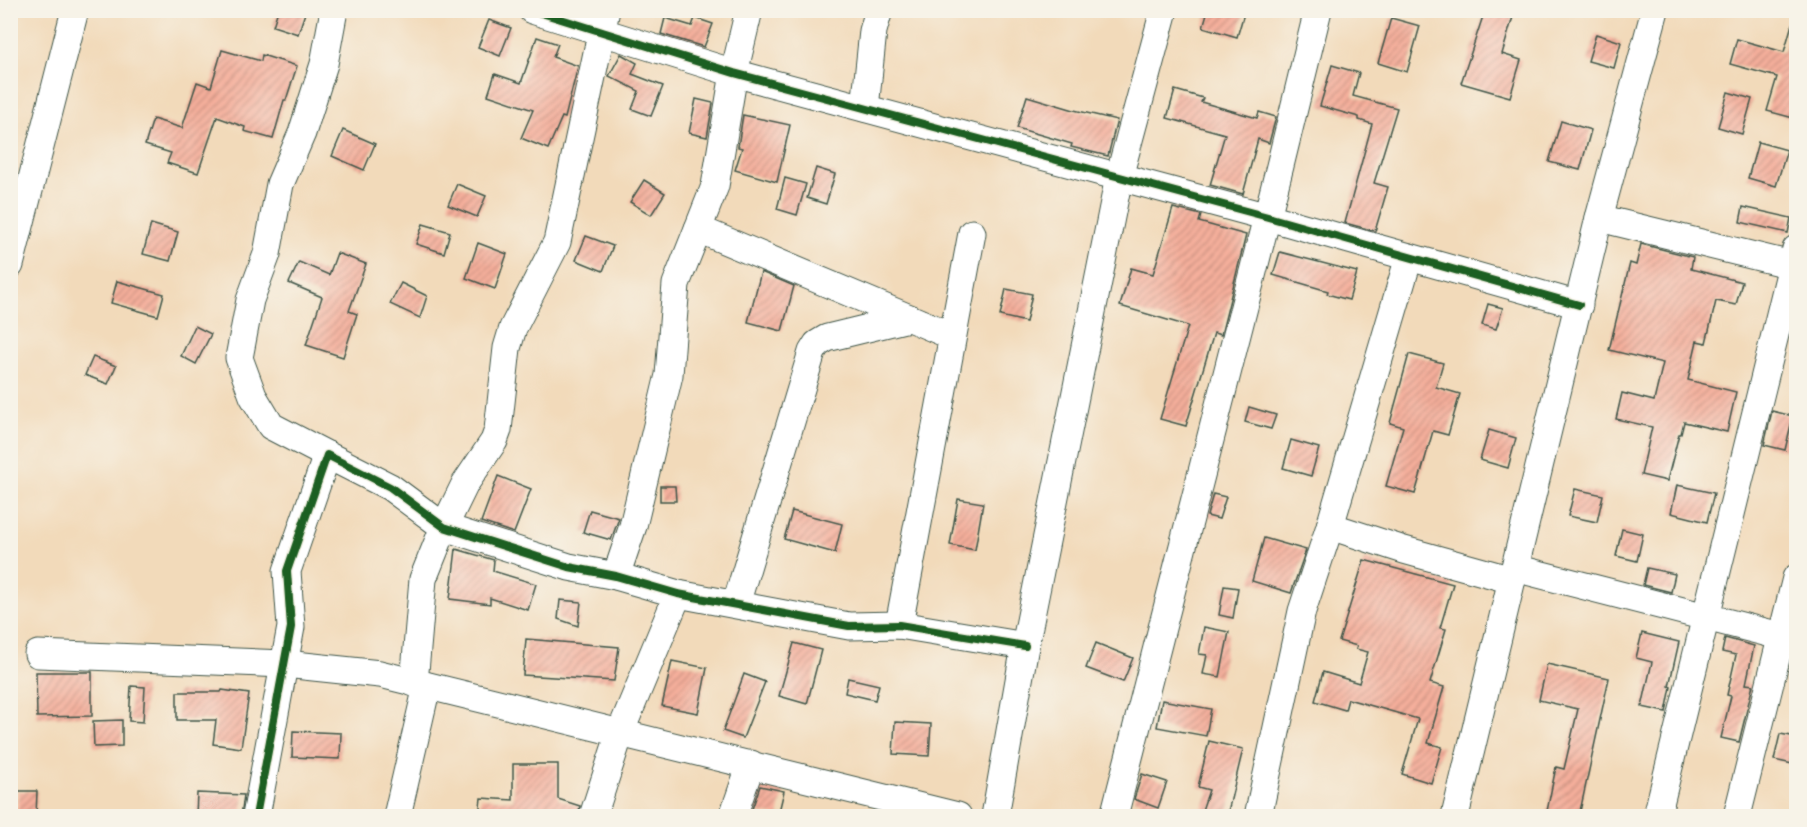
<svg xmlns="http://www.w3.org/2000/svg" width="1807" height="827" viewBox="0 0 1807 827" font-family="'Indie Flower',sans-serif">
<defs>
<pattern id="building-hatch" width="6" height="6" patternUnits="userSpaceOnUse" patternTransform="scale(1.5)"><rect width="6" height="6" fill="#f5af9b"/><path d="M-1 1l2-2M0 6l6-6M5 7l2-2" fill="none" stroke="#c6907f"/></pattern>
</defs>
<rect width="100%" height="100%" fill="#f7f3e8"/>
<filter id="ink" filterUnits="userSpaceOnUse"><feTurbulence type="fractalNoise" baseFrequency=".0167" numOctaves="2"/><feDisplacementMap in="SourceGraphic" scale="12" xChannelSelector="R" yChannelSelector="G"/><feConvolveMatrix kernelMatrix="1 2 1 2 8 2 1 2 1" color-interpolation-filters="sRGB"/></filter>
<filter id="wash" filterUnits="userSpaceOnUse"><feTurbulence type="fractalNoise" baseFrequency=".008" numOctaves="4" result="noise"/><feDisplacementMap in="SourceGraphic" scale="24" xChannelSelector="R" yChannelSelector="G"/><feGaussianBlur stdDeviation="1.35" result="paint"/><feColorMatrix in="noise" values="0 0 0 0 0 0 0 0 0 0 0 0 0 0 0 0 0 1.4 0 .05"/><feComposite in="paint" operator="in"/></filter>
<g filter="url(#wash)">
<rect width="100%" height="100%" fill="#f2daba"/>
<g id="blocks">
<g fill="url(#building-hatch)">
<polygon points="278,10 306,10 298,34 273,26"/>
<polygon points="1208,10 1245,10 1237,37 1203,27"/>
<polygon points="1485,10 1515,10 1502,54 1521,60 1510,97 1461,83"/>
<polygon points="665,18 692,26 695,18 713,24 704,47 661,34"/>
<polygon points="1391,18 1420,26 1407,72 1378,63"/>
<polygon points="489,20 511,28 500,56 478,47"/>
<polygon points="1792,24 1797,25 1797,119 1767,111 1777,77 1730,64 1737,39 1784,52"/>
<polygon points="1596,34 1621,42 1614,68 1588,61"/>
<polygon points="537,37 558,44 553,57 578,66 565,118 562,117 548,149 521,138 533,110 488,95 495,74 521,83"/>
<polygon points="222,50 261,61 262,55 297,66 286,100 284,100 273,139 244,131 245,127 217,117 198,173 167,163 171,153 145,145 153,119 182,128 197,82 211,87"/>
<polygon points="621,54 637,63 632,74 663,86 651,116 632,109 639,91 609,76"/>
<polygon points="1332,65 1359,73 1353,96 1397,108 1374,183 1388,187 1375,231 1345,223 1372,124 1359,120 1359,117 1320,106"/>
<polygon points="1175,90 1203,98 1201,102 1257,118 1259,112 1276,117 1269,143 1258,139 1243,194 1210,185 1225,134 1167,118"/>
<polygon points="1728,92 1752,99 1742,134 1718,127"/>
<polygon points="1027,96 1074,110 1117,120 1108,156 1071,147 1072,144 1017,128"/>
<polygon points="696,99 713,103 707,137 689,133"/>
<polygon points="743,115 790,125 777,182 735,170 742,148 738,147"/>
<polygon points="1561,121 1591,130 1580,170 1549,162"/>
<polygon points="343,130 375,144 364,170 332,156"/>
<polygon points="1758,142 1787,150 1776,186 1748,178"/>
<polygon points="816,168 835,174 826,204 807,198"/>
<polygon points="785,178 806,184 797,215 777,209"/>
<polygon points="644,180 665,193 651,215 630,202"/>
<polygon points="457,184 486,196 477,217 448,205"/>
<polygon points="1743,207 1791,218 1788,233 1740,222"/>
<polygon points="1173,208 1201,215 1199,222 1246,235 1221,335 1214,333 1186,426 1160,419 1188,326 1120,306 1131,268 1153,274"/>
<polygon points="151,224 178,232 170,261 143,254"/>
<polygon points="423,224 450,232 444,253 416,244"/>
<polygon points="586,236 613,246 603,271 576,260"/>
<polygon points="478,243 507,254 495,289 466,278"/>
<polygon points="1641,244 1693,257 1691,269 1742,282 1736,305 1716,301 1706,343 1697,341 1688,380 1736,392 1727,432 1684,422 1681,434 1679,434 1667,481 1641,475 1652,427 1616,419 1622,393 1654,401 1663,363 1609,350 1630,263 1636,265"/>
<polygon points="1280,252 1357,272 1349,300 1327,294 1328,291 1273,275"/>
<polygon points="337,253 366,264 349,311 357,314 343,357 306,345 322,297 289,283 299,262 329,275"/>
<polygon points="761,272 794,286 782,331 748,322"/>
<polygon points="117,281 164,294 158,316 111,303"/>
<polygon points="401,283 427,296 420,318 390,304"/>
<polygon points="1006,289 1032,294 1026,322 1000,316"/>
<polygon points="1488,304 1503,308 1496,329 1482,325"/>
<polygon points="195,326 211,334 196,364 181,356"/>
<polygon points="1409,354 1443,363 1436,387 1460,394 1448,435 1433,431 1415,494 1386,486 1403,427 1390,423"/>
<polygon points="93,357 116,366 108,384 85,375"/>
<polygon points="1249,407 1276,415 1271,429 1245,422"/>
<polygon points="1772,411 1793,416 1785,450 1764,445"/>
<polygon points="1489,430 1516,438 1508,468 1480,460"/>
<polygon points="1291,440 1319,448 1311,476 1283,468"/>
<polygon points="498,476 531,489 514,533 481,522"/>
<polygon points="1677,485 1714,493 1707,522 1671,513"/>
<polygon points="660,486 675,486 676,501 660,501"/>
<polygon points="1575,489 1603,495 1597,522 1568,516"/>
<polygon points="1213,494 1226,497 1219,519 1207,516"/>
<polygon points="958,499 983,503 975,550 950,545"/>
<polygon points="590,510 619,518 611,540 583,532"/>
<polygon points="792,511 842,524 835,553 784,539"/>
<polygon points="1622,529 1643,534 1637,561 1616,556"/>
<polygon points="1264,538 1306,550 1291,593 1252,581"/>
<polygon points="456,549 494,560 493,571 536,584 528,610 490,598 490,604 450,599"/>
<polygon points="1364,560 1453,584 1440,628 1446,629 1430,683 1444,687 1428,743 1442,747 1431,783 1402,774 1418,719 1348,699 1345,710 1315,701 1323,672 1359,683 1368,652 1356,649 1357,646 1339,641"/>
<polygon points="1647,568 1675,574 1671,592 1643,585"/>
<polygon points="1224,586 1238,588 1233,618 1219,615"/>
<polygon points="560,600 581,602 578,626 558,619"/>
<polygon points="1204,627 1229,632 1220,677 1203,674 1207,655 1199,654"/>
<polygon points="1642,633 1679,642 1669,686 1671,687 1666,712 1642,707 1652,662 1636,658"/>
<polygon points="1725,638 1754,646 1746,684 1753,685 1739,742 1721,738 1731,696 1727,695 1736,655 1722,652"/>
<polygon points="526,639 619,647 614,681 523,675"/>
<polygon points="794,643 821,650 807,704 779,696"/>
<polygon points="1096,643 1133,658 1123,682 1086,668"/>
<polygon points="672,661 707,668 698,713 662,706"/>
<polygon points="1547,664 1609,678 1579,816 1546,816 1556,767 1564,769 1578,709 1539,700"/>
<polygon points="36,672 92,672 92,716 37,717"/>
<polygon points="744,674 765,682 743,738 723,731"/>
<polygon points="848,678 879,685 875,700 845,693"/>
<polygon points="131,686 145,687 143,722 129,721"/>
<polygon points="222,690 249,694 241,748 213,744 216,720 177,720 177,692 221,692"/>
<polygon points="1162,700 1211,709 1206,736 1157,727"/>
<polygon points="122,720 122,746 94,747 93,721"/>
<polygon points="895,722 931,724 929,756 893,754"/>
<polygon points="293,731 341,733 340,759 292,757"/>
<polygon points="1780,734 1797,737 1797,765 1774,760"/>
<polygon points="1209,741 1243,749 1227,816 1200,816 1209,790 1198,787"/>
<polygon points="513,764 558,764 558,799 580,806 578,816 479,816 481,798 513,800"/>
<polygon points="1142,774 1167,782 1158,808 1134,799"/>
<polygon points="760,786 784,791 778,816 751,812"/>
<polygon points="18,791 37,791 36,816 17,816"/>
<polygon points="197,793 244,795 241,816 196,816"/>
</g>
</g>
</g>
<g filter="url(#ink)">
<use href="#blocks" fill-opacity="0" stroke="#3f5548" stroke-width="1.5"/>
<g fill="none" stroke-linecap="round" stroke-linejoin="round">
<g stroke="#3f5548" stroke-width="29">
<g id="minor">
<polyline points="532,10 734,73 1268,217 1579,305"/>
<polyline points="865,108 873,31 879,10"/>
<polyline points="1599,218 1796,266"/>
<polyline points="698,229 952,336"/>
<polyline points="10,265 75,10"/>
<polyline points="327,455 271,426 253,396 239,358 250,300 267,254 280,184 302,133 324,64 334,10"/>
<polyline points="1330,526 1404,550 1512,580"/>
<polyline points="1515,568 1796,640"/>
<polyline points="616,576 633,526 669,375 676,284 715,186 734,73 749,10"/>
<polyline points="736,604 812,352 817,344 827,338 909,318"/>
<polyline points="899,625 972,233"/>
<polyline points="38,654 285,664 380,674 958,816"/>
<polyline points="414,683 423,579 444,527 465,484 494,441 498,430 507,348 513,328 557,242 606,10"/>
<polyline points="256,816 291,627 287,571 327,455 390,487 444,527 569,567 616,576 678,594 849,626 899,625 1025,646"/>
<polyline points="397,816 427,686"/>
<polyline points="593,816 620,733 678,594"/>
<polyline points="733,816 751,764"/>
<polyline points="995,816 1025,646 1119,177 1164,10"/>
<polyline points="1114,816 1280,166 1318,10"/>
<polyline points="1258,816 1302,611 1330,526 1409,257"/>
<polyline points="1455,816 1599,218 1655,10"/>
<polyline points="1657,816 1796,249"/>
<polyline points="1737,816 1796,578"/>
</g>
</g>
<use href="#minor" stroke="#fff" stroke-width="27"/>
<g stroke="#f7f3e8" stroke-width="11">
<g id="cycleway">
<polyline points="532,10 734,73 1268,217 1579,305"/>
<polyline points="256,816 291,627 287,571 327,455 390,487 444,527 569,567 616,576 678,594 849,626 899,625 1025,646"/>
</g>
</g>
<use href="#cycleway" stroke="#1b5e20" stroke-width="8"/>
</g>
</g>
<rect width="1807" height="827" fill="none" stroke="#f7f3e8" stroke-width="36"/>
</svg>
